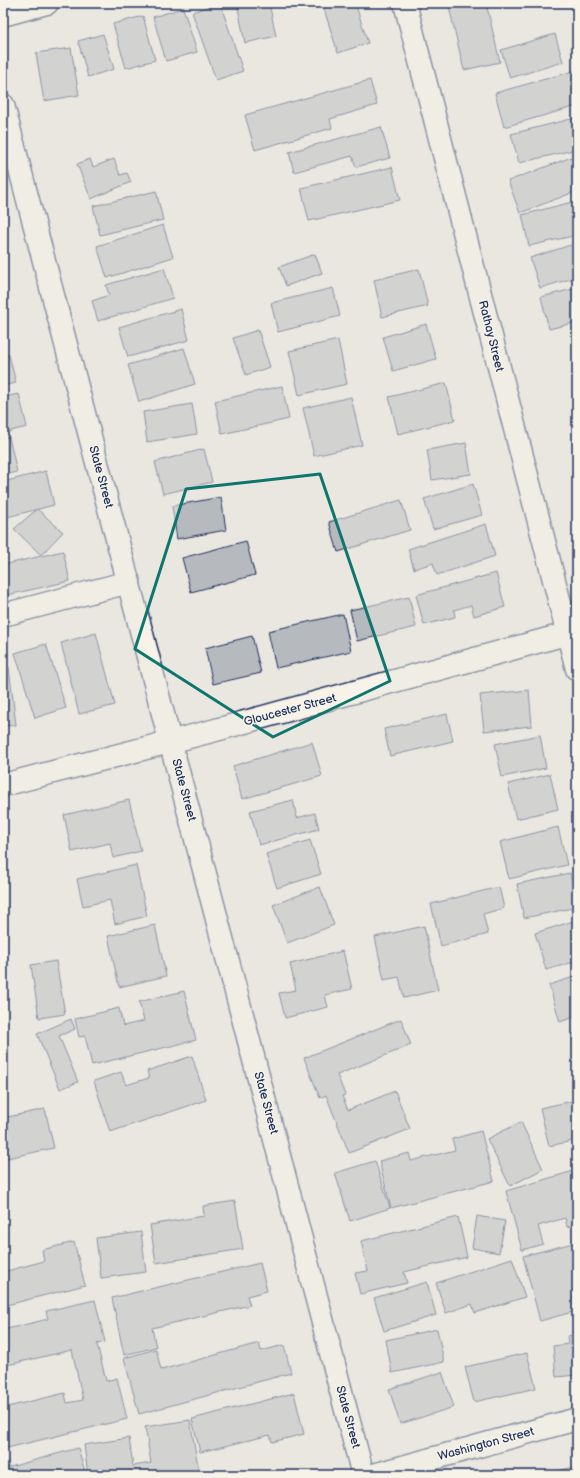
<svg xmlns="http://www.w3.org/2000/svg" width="580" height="1478" viewBox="0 0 580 1478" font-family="'Balsamiq Sans',sans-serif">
<rect width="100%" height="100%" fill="#eae7e0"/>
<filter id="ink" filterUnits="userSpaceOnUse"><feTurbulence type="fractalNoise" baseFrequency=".025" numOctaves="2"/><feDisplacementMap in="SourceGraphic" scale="8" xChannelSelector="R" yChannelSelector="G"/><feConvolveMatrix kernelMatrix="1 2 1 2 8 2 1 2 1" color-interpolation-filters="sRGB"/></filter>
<g filter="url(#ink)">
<g fill="#b6babf" stroke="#1b2f5e">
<polygon points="220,3 243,71 216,80 192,12"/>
<polygon points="237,3 269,3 276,36 245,43"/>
<polygon points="322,3 355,3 368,43 338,53"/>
<polygon points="466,3 486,3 500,62 464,70 449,7"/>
<polygon points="183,8 197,52 166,61 153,17"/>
<polygon points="143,16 155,60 126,68 113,24"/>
<polygon points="103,34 114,69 88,77 78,41"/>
<polygon points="555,34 563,62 510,78 501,50"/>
<polygon points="71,48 79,95 44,101 36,53"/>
<polygon points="574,71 577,83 577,106 504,127 495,93"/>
<polygon points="370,80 377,105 330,119 332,128 255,150 245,115"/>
<polygon points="575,118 577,126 577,149 519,163 511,134"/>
<polygon points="381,127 390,158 356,167 352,156 294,172 289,152"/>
<polygon points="577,155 577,191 520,213 508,181"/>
<polygon points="90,159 93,167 114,159 120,175 127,173 131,182 91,199 77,164"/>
<polygon points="392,167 400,200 309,221 301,188"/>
<polygon points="156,191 163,220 100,235 93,206"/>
<polygon points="572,202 577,223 577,235 529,246 522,215"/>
<polygon points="163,225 173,257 107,278 97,246"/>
<polygon points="577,243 577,277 540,288 530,258"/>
<polygon points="315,254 322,273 286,286 279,267"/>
<polygon points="164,268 173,298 98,321 92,301 109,295 106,285"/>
<polygon points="419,269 428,306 382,317 374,280"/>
<polygon points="333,288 340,316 278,332 271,303"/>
<polygon points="577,288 577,322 549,329 541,297"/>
<polygon points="181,309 189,340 128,357 119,327"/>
<polygon points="426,324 436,359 393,371 383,337"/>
<polygon points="3,326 6,339 3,340"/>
<polygon points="258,330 270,367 246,375 233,338"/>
<polygon points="338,340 347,384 299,395 289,351"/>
<polygon points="184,348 195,384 139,402 128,365"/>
<polygon points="9,355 16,383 3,386 3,356"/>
<polygon points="446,383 455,420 398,434 389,397"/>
<polygon points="282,386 289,419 222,434 215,401"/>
<polygon points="19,394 27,427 3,433 3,397"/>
<polygon points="351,397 362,445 314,456 303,408"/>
<polygon points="192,404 197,434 147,442 143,412"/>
<polygon points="9,437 17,472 3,475 3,438"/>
<polygon points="466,443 471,474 432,480 427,450"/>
<polygon points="204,449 212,482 163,494 155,462"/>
<polygon points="46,471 54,505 3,518 3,482"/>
<polygon points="473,484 482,515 433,529 424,499"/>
<polygon points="221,497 226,530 177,539 172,506"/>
<polygon points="401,500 410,530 338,552 329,522"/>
<polygon points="37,509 63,532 41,555 14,529"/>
<polygon points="486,524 495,556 437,575 433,563 414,569 408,549"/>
<polygon points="246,541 255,575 191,592 182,558"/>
<polygon points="63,551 70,581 3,596 3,565"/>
<polygon points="496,573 505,607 474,616 471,605 454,610 455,617 424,625 416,595"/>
<polygon points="409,597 416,627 357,641 350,610"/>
<polygon points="343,614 351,651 276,668 268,631"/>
<polygon points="96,633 115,705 79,714 61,643"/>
<polygon points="252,636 261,673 213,684 205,648"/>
<polygon points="46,644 66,708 35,718 15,653"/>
<polygon points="9,667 16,725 3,726 3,668"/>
<polygon points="529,690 532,726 484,731 480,695"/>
<polygon points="447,714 453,741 390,756 384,729"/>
<polygon points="540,735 546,768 502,777 495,744"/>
<polygon points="312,742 322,776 242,799 233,766"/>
<polygon points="550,774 558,809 516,819 508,784"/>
<polygon points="129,800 141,851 113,858 110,843 72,852 64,815"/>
<polygon points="293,800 297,818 315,813 319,829 259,845 250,811"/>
<polygon points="558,827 567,865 509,879 500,842"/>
<polygon points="310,840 321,874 277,888 266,854"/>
<polygon points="136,865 147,916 115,924 110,900 83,906 77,879"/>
<polygon points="570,873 577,907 524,918 517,884"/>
<polygon points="320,887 334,925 287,943 273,905"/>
<polygon points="499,887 504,908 483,914 488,934 441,946 431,904"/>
<polygon points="577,920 577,961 546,970 535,933"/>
<polygon points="155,925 166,976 119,987 108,936"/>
<polygon points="424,926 438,990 404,998 399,977 384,980 375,937"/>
<polygon points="343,951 352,989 325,995 328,1007 285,1018 279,993 296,990 290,964"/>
<polygon points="56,961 65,1014 39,1018 31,965"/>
<polygon points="577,976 577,1016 560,1022 549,985"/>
<polygon points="184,991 196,1040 92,1065 85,1036 79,1037 75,1019 119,1008 123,1026 144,1021 139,1002"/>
<polygon points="71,1019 75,1029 59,1036 78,1082 60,1089 37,1034"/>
<polygon points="401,1019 411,1045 337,1075 345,1095 342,1096 348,1110 395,1091 410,1129 349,1153 326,1095 320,1098 304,1058"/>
<polygon points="577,1033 577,1056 572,1034"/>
<polygon points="192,1056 206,1100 110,1132 94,1081 121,1072 126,1085 149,1078 147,1071"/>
<polygon points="577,1100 577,1140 549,1146 540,1108"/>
<polygon points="45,1109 54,1148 3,1159 3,1118"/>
<polygon points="521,1122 543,1169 510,1186 487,1139"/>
<polygon points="481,1131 494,1181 391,1208 379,1161 409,1153 411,1161 455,1150 452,1139"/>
<polygon points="375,1161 390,1208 350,1221 335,1173"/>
<polygon points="577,1170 577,1224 567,1227 565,1218 538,1226 543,1244 522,1250 506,1191"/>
<polygon points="235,1201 243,1249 156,1263 150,1225 204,1216 203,1206"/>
<polygon points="477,1216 505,1221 499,1253 472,1248"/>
<polygon points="458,1217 467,1257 404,1272 407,1283 360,1294 355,1273 368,1271 361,1241"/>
<polygon points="141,1232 146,1272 101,1278 96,1238"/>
<polygon points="74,1242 85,1285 3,1306 3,1272 44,1261 42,1250"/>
<polygon points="577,1242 577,1296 572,1298 576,1311 540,1321 523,1256"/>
<polygon points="512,1258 525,1297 475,1313 472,1304 446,1313 436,1283"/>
<polygon points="260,1263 267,1291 247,1296 250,1305 152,1328 156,1347 124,1355 112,1298"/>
<polygon points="427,1282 436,1315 384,1331 374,1298"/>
<polygon points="95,1300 105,1342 97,1344 106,1381 117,1378 127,1419 3,1449 3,1408 65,1393 67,1403 83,1400 72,1350 3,1366 3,1330 48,1319 46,1311"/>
<polygon points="437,1329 444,1362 392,1373 386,1340"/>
<polygon points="577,1335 577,1375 556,1377 553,1346 568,1344 567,1336"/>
<polygon points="259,1343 261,1351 284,1345 291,1373 139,1414 124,1358 156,1349 161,1370"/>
<polygon points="527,1353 536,1388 474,1402 465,1367"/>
<polygon points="442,1372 454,1407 400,1424 389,1389"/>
<polygon points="294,1393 304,1434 272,1442 270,1435 200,1452 192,1419"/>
<polygon points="190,1420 199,1472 178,1475 88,1475 84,1445 129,1438 133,1466 151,1463 145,1427"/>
<polygon points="78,1448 86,1475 3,1475 3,1469"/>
<polygon points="574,1467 576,1475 540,1475"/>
</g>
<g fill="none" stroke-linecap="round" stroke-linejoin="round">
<g stroke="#1b2f5e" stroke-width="25">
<g id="minor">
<polyline points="405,3 577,669"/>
<polyline points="3,105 363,1475"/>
<polyline points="3,615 129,582"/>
<polyline points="3,785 212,731 577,631"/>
<polyline points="373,1475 577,1419"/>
</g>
</g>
<g stroke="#1b2f5e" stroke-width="25">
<polyline id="major" points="3,15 47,3"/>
</g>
<use href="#minor" stroke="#f7f3e8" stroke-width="22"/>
<use href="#major" stroke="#f7f3e8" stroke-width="22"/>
</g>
</g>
<path d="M0 0H580V1478H0ZM320,474l70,207 -117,56 -138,-88 51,-160z" fill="#eae7e0" fill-opacity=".55" fill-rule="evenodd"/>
<path fill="none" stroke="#0f766e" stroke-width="3" stroke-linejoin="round" d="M320,474l70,207 -117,56 -138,-88 51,-160z"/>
<g text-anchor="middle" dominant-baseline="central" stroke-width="3" stroke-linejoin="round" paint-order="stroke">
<g font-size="12" fill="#1b2f5e" stroke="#f7f3e8">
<text transform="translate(491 336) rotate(76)">Rathay Street</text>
<text transform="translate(101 477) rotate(75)">State Street</text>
<text transform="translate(290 710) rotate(-15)">Gloucester Street</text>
<text transform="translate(184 790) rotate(75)">State Street</text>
<text transform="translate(266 1103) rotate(75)">State Street</text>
<text transform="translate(348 1417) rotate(75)">State Street</text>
<text transform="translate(486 1444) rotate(-15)">Washington Street</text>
</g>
</g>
<rect width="580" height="1478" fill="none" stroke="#f7f3e8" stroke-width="16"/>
<rect x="8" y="8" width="564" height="1462" fill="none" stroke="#1b2f5e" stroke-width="1.5" filter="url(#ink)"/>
</svg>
